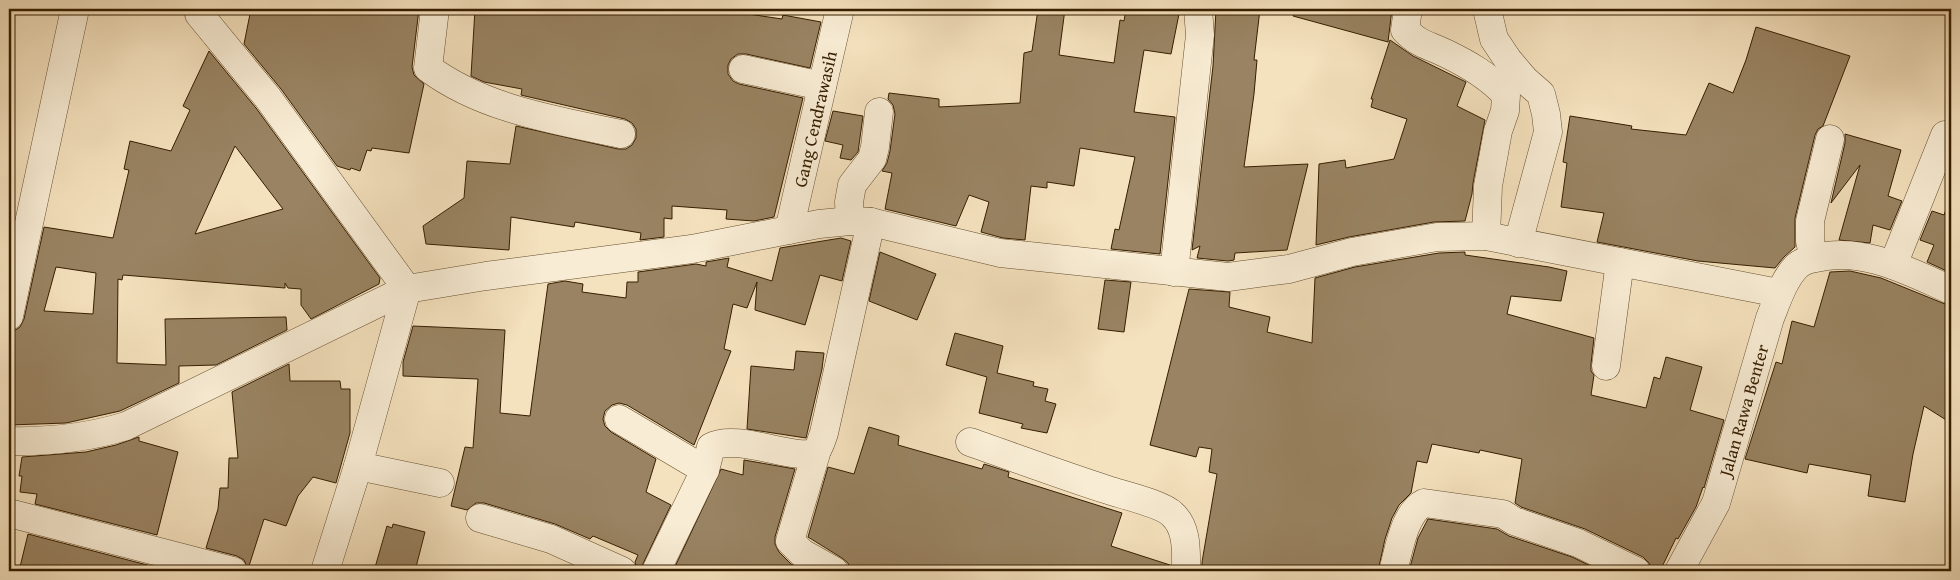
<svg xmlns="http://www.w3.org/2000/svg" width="1960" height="580" viewBox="0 0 1960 580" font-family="'Gentium Book Plus',serif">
<rect width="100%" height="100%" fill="#f4e1bd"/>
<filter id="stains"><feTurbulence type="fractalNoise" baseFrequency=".004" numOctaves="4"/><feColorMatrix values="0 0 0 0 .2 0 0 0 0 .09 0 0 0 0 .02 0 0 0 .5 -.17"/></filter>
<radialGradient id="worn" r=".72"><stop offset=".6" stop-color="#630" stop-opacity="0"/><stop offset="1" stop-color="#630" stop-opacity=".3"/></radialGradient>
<g fill="#998362" stroke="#361e00" fill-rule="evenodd">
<polygon points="251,9 419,9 412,67 414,75 424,84 409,153 372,148 371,151 367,150 360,171 351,168 350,170 337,166 281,89 244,44"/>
<polygon points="475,9 728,9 728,11 782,19 783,15 821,22 810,68 746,54 738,54 731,59 728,65 728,74 733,81 739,84 803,98 774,217 754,221 726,219 727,210 672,206 672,219 664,218 664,237 640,240 641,233 575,222 574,227 511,217 509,250 426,244 423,226 464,198 467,161 510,164 516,126 618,149 626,149 632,145 636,138 636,129 632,123 625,119 525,96 521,95 522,89 484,82 471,76"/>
<polygon points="1038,9 1065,9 1059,55 1114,63 1120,20 1124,21 1126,9 1180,9 1171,54 1144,50 1134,112 1175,117 1160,254 1111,249 1115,229 1119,230 1135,157 1080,148 1074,186 1047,182 1047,188 1031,186 1025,240 1003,238 981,232 989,202 969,195 956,226 885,209 892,173 882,171 887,163 890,151 895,114 893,105 888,99 889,93 939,99 939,107 1020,103 1024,53 1032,51"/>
<polygon points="1216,9 1260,9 1254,60 1257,60 1254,94 1244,167 1308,164 1287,250 1235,253 1234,260 1228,261 1197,258 1200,246 1192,250 1213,66"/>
<polygon points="1294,9 1392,9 1388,42 1293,16"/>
<polygon points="1756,27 1850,56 1823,126 1818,129 1815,135 1795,218 1795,247 1784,257 1775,268 1698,261 1597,242 1604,213 1561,207 1567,163 1563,162 1570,116 1632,126 1631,129 1686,135 1709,83 1733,93 1746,60"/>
<polygon points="1390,40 1413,56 1466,82 1457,106 1485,120 1473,183 1472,194 1465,221 1434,222 1349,237 1316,245 1319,164 1345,160 1346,168 1394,159 1407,119 1371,107 1373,99 1371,99"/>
<path d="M209,51l47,57 124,170 -1,6 -68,35 -10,-14v-16l-13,-1 -3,-5v5l-162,-13 -1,5 -4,-1 -1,84 49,2 -1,-46 121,-2 1,13 -71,35 -37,1v17l-59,28 -54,12 -57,2v-28l4,-52 -4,-1v-13h5l6,-4 4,-8 20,-92 69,11 16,-68 -5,-1 6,-28 41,10 19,-41 -7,-4zM235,146l48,63 -88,25zM56,267l40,6 -3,41 -49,-3z"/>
<polygon points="833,111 863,116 858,152 851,160 840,158 843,145 825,141"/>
<polygon points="1845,134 1901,150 1888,196 1902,201 1890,230 1873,225 1870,243 1839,240 1860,165 1831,203 1845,143"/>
<polygon points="1948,204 1951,204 1951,273 1927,262 1934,245 1920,240 1932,211 1944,215"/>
<polygon points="841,238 851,241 842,281 820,275 805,325 755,310 757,282 747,308 733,304 724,349 731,351 694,445 627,405 619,403 612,405 605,411 603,419 605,426 611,432 656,459 646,492 671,505 641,568 636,566 635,562 638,555 593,536 590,539 555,524 484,503 476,503 467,510 451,506 465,447 473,448 478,379 403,376 403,362 413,326 505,330 500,413 530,416 548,284 565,281 583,284 582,292 626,298 627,282 638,282 638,272 696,264 706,266 706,262 729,258 727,267 772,281 780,248"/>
<polygon points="880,252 936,274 917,320 869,301"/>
<polygon points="1465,252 1465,255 1549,267 1567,271 1561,301 1511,296 1507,314 1594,338 1591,364 1591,371 1594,375 1591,395 1646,408 1654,377 1660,379 1666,357 1702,367 1690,410 1724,420 1704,488 1703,487 1696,507 1678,539 1676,538 1660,571 1651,571 1649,563 1643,557 1585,529 1521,507 1515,503 1522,459 1480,450 1479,453 1432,444 1427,463 1417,461 1411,493 1399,505 1392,518 1385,539 1378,571 1202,571 1202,562 1217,474 1209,472 1212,449 1199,447 1196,457 1150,445 1189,289 1230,292 1229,307 1270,317 1267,332 1312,343 1315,278 1355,267 1439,253"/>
<polygon points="1850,271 1881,278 1945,304 1951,305 1951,423 1924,406 1913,454 1905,502 1868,496 1871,475 1809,464 1807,473 1745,459 1776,362 1782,364 1792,321 1814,327 1830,272"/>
<polygon points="1105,280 1131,282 1124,332 1098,329"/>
<polygon points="955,333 1003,346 997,373 1034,382 1033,386 1048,389 1045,401 1056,404 1047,433 1021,428 1023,424 979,413 987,377 946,365"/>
<polygon points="796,351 824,353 822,369 806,438 747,429 751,366 794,370"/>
<polygon points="289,364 290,381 340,381 341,389 350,389 350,433 336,483 313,477 298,496 286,526 264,519 248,569 244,560 237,556 206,548 218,509 220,488 228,488 229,458 238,458 232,392"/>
<polygon points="869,427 899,436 898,445 982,469 984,464 1009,472 1008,477 1122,513 1111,546 1170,565 1170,571 850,571 848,563 842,558 808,537 828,467 854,474"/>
<polygon points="139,437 139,441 178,452 157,535 35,504 37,494 20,492 22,476 19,476 22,457 86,452 116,445"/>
<polygon points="744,460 795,469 775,537 775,544 779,552 791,564 803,571 673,571 721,469 743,475"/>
<polygon points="1428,519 1497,529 1509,536 1572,557 1601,571 1409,571 1418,538"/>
<polygon points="393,524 425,532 415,571 374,571 387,526 392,528"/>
<polygon points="28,534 151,566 149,571 19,571"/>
</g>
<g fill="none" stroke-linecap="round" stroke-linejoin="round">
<g stroke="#664f2f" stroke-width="29">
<g id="minor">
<path d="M435,9l-7,59c55,41 127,52 193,66"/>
<path d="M1408,9l-3,21c16,16 22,14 40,23 23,11 44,23 61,42l-1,16 -7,20 -10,55 -2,50"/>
<polyline points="1487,9 1494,39 1508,60 1525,80 1541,94 1546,114 1548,132 1518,243"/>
<polyline points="199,14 268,98 407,289 358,466 325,571"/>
<polyline points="743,69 822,86"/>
<polyline points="850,221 849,202 852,185 872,159 875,147 879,112"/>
<path id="s1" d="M789,230l51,-221"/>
<polyline points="1814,258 1810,241 1810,221 1830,139"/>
<polyline points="1893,265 1945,135"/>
<polyline points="1174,272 1200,35 1198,9"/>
<polyline points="9,316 75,9"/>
<polyline points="1606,366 1620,262"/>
<polyline points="619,419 705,470"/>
<path d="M9,441c41,1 78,-3 117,-15l281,-137 79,-13 206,-27 127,-25 31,-3 21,1 129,31 228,24 61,-8 63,-17 85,-15 49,-1 293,57"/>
<path d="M970,442c46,16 91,33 138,48 15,5 54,14 64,24 16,14 14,38 14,57"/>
<polyline points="817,450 790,541 802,553 834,571"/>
<polyline points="358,466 440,483"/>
<polyline points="9,513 233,571"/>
<polyline points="480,518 551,539 622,571"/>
<path d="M656,571l49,-101 6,-23c27,-15 90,17 105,4 4,-4 6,-13 8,-18l47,-211"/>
<path d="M1393,571c6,-21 11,-58 31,-68l79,11 11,7 64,22 58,28"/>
<path id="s2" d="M1679,571l37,-68 54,-185c7,-17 13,-37 26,-51 5,-5 13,-8 20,-9 47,-12 94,14 135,32"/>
</g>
</g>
<use href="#minor" stroke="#f8ecd4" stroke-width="28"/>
</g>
<g text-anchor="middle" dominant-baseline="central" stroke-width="5" stroke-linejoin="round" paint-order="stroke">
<g font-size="18" fill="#361e00" stroke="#f8ecd4">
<text stroke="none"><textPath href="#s1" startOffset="114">Gang Cendrawasih</textPath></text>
<text stroke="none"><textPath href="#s2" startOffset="174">Jalan Rawa Benter</textPath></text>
</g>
</g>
<rect width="1960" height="580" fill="none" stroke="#f4e1bd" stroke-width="30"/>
<rect x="10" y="10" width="1940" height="560" fill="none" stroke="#361e00" stroke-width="2.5"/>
<rect x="15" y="15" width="1930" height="550" fill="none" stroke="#361e00"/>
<rect width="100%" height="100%" filter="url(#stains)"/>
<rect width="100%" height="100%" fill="url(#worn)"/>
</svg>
